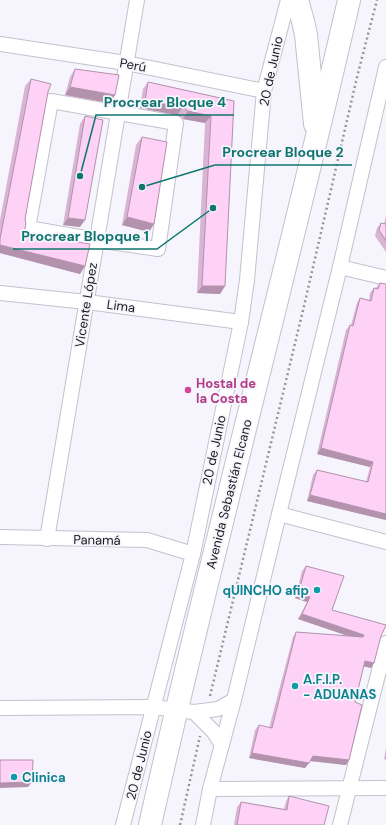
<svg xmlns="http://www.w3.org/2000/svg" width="386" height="825" viewBox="0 0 386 825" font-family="'DM Sans',sans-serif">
<rect width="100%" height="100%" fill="#f6f5fd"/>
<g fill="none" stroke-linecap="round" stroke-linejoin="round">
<g stroke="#c3c1ce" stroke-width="16">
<g id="minor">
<polyline points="0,44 126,63 264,91"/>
<polygon points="51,101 176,123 158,249 97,240 28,228"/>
<polyline points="340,267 386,278"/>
<polyline points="0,293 87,302 241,322"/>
<polyline points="279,514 386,542"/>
<polyline points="0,537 147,540 193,554"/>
<polyline points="47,539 137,0"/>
<polyline points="0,708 153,707 194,712 213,731 222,745"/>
<polyline points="194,712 218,709 234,700"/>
<polyline points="210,789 386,788"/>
<polyline points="123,825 193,554 241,322 247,280 264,91 288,0"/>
<polyline points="203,825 210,789 234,700 279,514 340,267 386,67"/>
<polyline points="340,825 386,643"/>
</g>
</g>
<g stroke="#c3c1ce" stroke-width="24">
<g id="primary">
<polyline points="297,0 303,21 306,35 315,124"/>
<path d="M150,825c62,-276 136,-549 199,-825"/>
</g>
</g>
<g stroke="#95949b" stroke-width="2.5" stroke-dasharray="2 3" stroke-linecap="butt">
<polyline points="210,696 304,306 358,73 377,0"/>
<polyline points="180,825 200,736"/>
</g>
<use href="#minor" stroke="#fff" stroke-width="14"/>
<use href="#primary" stroke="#fff" stroke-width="22"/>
</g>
<g fill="#dab4d4">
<polygon points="75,69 110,103 65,95 70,77"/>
<polygon points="31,79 48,92 25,219 24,233 85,266 80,274 0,253 0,220 25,86"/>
<polygon points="148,82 234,101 225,286 220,294 197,293 205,123 183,119 177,115 140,108 143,89"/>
<polygon points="85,116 80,227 63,225 80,124"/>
<polygon points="142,137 149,232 122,225 136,145"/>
<polygon points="386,216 386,252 375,236 377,228 381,223 384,224"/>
<polygon points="380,283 386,520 307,501 313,475 317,470 366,482 370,467 317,454 346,330 350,325 351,325 357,303 360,298 369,300 370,293 374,288 376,288"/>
<polygon points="306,566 332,610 381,636 371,668 364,666 355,702 349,760 346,765 310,761 305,768 249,758 255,730 259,725 269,728 293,637 296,632 348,636 298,619 307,602 295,598 302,571"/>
<polygon points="386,748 386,760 384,759"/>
<polygon points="289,796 324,825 234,825 237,807 241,802 284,809 286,801"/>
</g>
<g fill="#b292ac">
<polygon points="70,87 115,95 110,103 65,95"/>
<polygon points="145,101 183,107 177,115 140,108"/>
<polygon points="188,111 211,116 205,123 183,119"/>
<polygon points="127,217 154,224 149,232 122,225"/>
<polygon points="68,218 85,220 80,227 63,225"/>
<polygon points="0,245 85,266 80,274 0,253"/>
<polygon points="202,286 225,286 220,294 197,293"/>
<polygon points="321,448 373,462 370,467 317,454"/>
<polygon points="310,495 386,514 386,520 307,501"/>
<polygon points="298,594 310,597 307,602 295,598"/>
<polygon points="302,614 364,635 360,640 298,619"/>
<polygon points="365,661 374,663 371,668 362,666"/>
<polygon points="252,753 309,763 305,768 249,758"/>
<polygon points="313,756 349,760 346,765 310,761"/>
<polygon points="32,782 28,787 0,788 0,783"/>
</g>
<g fill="#fed1f6" stroke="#b292ac">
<polygon points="75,69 119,75 115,95 70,87"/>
<polygon points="31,79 51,84 48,92 25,219 26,224 24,233 90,244 85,266 0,245 0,239"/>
<polygon points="148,82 234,101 225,286 202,286 211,116 188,111 183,107 145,101"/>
<polygon points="85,116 103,120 85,220 68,218"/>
<polygon points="142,137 167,142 154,224 127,217"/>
<polygon points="381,223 386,224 386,241 379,230"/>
<polygon points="380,283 386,284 386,514 310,495 317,470 368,482 373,462 321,448 350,325 353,326 360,298 371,301 374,288 378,289"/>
<polygon points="306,566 344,576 332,610 386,625 381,636 374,663 365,661 355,702 362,705 349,760 313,756 309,763 252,753 259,725 272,728 296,632 363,637 364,635 302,614 310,597 298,594"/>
<polygon points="0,760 33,760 32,782 0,783"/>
<polygon points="289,796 329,806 324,825 237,825 241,802 287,810"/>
</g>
<circle fill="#d1479c" stroke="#f6f5fd" stroke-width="1.5" cx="188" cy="390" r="4"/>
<g fill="#0f9aa8" stroke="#f6f5fd" stroke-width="1.5">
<circle cx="317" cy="590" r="4"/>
<circle cx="295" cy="686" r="4"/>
<circle cx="14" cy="777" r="4"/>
</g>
<g text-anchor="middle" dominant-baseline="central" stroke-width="3.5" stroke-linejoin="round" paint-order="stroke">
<g font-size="13" fill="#18181c" stroke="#f6f5fd">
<text transform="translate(133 65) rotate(10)">Perú</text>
<text transform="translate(271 71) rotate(-78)">20 de Junio</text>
<text transform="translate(86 305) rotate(-81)">Vicente López</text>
<text transform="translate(121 306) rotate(8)">Lima</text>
<text transform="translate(214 450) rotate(-78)">20 de Junio</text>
<text transform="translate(229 494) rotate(-76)">Avenida Sebastián Elcano</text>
<text transform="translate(97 540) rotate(1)">Panamá</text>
<text transform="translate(139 765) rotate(-76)">20 de Junio</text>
</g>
<g font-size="13" font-weight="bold" fill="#b23c85" stroke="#f6f5fd" text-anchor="start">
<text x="196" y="383">Hostal de<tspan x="196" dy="15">la Costa</tspan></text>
</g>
<g font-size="13" font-weight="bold" fill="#0d838f" stroke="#f6f5fd" text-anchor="start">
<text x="309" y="590" text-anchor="end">qUINCHO afip</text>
<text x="303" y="679">A.F.I.P.<tspan x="303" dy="15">- ADUANAS</tspan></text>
<text x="22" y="777">Clinica</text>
</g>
</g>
<path fill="none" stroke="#0f766e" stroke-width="1.5" d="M80 176L96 115H234M142 187L215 165H352M213 208L157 249H13"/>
<g fill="#0f766e" stroke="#f6f5fd" stroke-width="1.5">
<circle cx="80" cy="176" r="4"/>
<circle cx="142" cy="187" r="4"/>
<circle cx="213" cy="208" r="4"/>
</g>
<g font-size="14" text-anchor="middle" font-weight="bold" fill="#0f766e" stroke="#f6f5fd" stroke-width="3.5" stroke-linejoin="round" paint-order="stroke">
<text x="165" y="107">Procrear Bloque 4</text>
<text x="283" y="157">Procrear Bloque 2</text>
<text x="85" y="241">Procrear Blopque 1</text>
</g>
</svg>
